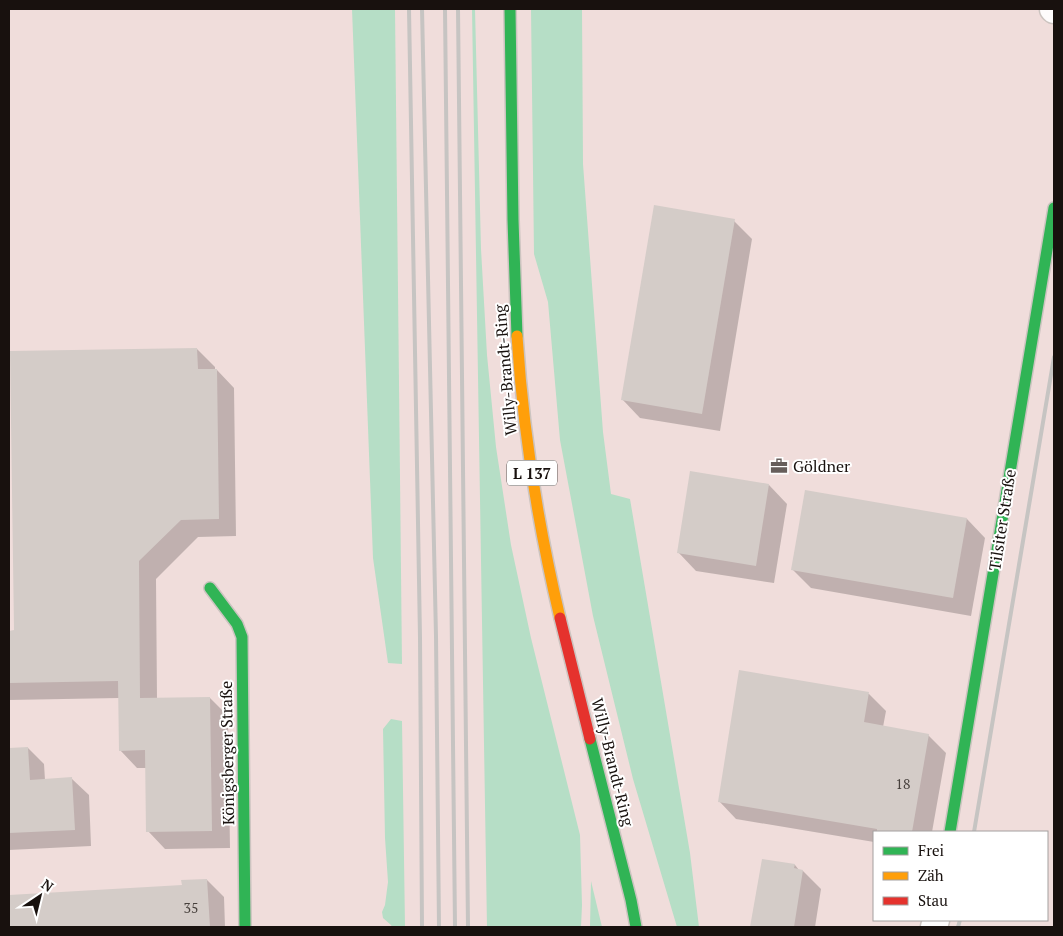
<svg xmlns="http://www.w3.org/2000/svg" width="1063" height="936" viewBox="0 0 1063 936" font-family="'PT Serif',serif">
<rect width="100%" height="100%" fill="#f7eeea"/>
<path fill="#f0dddb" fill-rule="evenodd" d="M9,9h1045v918h-1045zM874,832h173v88h-173z"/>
<g fill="#b6dec6">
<polygon points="352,9 395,9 402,664 388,663 373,558"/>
<polygon points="472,9 475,9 481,249 487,355 496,447 511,545 531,638 580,835 582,905 581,927 487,927"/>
<polygon points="531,9 582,9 583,164 603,432 611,494 630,499 690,853 699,927 677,927 633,779 593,616 560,440 548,302 534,254"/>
<polygon points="391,719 402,721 405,927 392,927 391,925 383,918 382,912 385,905 388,882 385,838 383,729"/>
<polygon points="591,881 602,927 590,927"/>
</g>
<g fill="#0003">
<polygon points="734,221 752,239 720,431 640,418 622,399"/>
<polygon points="197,349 215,367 215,370 217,370 234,388 236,536 198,537 156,579 157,699 210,698 228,716 230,848 165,849 148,831 147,768 137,768 120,750 119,698 9,700 9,632 16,632"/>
<polygon points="769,485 787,504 774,583 696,571 678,552"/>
<polygon points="967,519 985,538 971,616 811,588 792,569"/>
<polygon points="740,672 869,694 886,711 883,727 928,735 946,753 932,832 874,832 874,842 736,819 719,801"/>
<polygon points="28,748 44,764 45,780 72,779 89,795 91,846 9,850 9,749"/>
<polygon points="763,860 795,865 799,870 803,871 821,889 815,927 752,927"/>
<polygon points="207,880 224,897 225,927 9,927 9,896 183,886"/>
</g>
<g fill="#d4ccc8">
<polygon points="654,205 735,219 702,414 621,400"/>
<polygon points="197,348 198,369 217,369 219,519 181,520 139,561 140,698 210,697 212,831 146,832 145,750 119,751 118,681 9,683 9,631 14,630 10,351"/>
<polygon points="690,471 769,484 756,566 677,553"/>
<polygon points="805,490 967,518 953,598 791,570"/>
<polygon points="739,670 869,692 864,722 929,734 912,832 877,832 877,829 718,802"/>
<polygon points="28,747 30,780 72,777 75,830 9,833 9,748"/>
<polygon points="762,859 795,864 794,868 803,870 794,927 750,927"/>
<polygon points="207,879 210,927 9,927 9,895 182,885 181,880"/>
</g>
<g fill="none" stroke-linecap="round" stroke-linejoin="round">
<g stroke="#ccc4c0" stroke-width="29">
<g id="street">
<polyline points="1053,9 1054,10"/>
<polyline points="934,927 936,920"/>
</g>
</g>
<g stroke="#ccc4c0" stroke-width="14">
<g id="fast">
<polyline points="510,9 513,220 517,336"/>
<polyline points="210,588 237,624 242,637 245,927"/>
<polyline points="590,739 631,900 636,927"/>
<polyline points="950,832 1054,208"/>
</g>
</g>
<g stroke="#ccc4c0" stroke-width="14">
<path id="slow" d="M517,336c6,95 21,189 43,282"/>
</g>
<g stroke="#ccc4c0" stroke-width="14">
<polyline id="jam" points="560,618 590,739"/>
</g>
<use href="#street" stroke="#fefcfc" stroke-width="26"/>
<use href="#fast" stroke="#30b455" stroke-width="11"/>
<use href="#slow" stroke="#ff9f0a" stroke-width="11"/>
<use href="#jam" stroke="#e5322d" stroke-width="11"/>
<g stroke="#c6c4c2" stroke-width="4">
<polyline points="409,9 420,637 422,927"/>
<polyline points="422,9 436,636 439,927"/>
<polyline points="445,9 455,927"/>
<polyline points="458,9 468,927"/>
<polyline points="974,832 1054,357"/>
<polyline points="958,927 960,920"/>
</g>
</g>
<defs>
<g id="office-bare" transform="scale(1.35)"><path d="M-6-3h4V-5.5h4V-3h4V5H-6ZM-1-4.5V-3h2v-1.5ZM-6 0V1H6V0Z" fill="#665e5b" stroke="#fff" stroke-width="2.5" paint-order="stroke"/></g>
</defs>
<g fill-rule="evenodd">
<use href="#office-bare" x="779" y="466"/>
</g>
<g text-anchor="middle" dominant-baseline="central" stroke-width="4" stroke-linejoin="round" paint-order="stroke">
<g font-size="14" fill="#47403c">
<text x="903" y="783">18</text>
<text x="191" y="907">35</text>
</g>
<rect fill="#fff" stroke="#5d5856" stroke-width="1" x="507" y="460.5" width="50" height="25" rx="4"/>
<g font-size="15" font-weight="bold" fill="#18110e">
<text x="532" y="473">L 137</text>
</g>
<g font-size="16" fill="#18110e" stroke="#fff">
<text transform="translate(505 370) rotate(-95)">Willy-Brandt-Ring</text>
<text transform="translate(1002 520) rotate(-81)">Tilsiter Straße</text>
<text transform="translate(227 753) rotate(-91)">Königsberger Straße</text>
<text transform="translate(613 762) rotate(76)">Willy-Brandt-Ring</text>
</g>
<g font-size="16" fill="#18110e" stroke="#fff" text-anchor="start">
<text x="793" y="466">Göldner</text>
</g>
</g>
<rect width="1063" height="936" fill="none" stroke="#18110e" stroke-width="20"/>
<rect x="873" y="831" width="175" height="90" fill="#ffffff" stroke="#a3a09f"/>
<rect x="883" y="847" width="25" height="8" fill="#30b455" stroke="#a3a09f"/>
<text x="918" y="856" font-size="15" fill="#18110e">Frei</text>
<rect x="883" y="872" width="25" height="8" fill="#ff9f0a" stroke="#a3a09f"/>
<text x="918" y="881" font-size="15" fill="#18110e">Zäh</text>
<rect x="883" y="897" width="25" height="8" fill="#e5322d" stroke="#a3a09f"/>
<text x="918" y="906" font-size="15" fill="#18110e">Stau</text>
<g transform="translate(40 896) rotate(35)" stroke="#ffffff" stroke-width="4" paint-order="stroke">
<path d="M0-4L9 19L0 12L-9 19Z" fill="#18110e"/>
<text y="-8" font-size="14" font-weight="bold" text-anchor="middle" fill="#18110e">N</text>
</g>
</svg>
